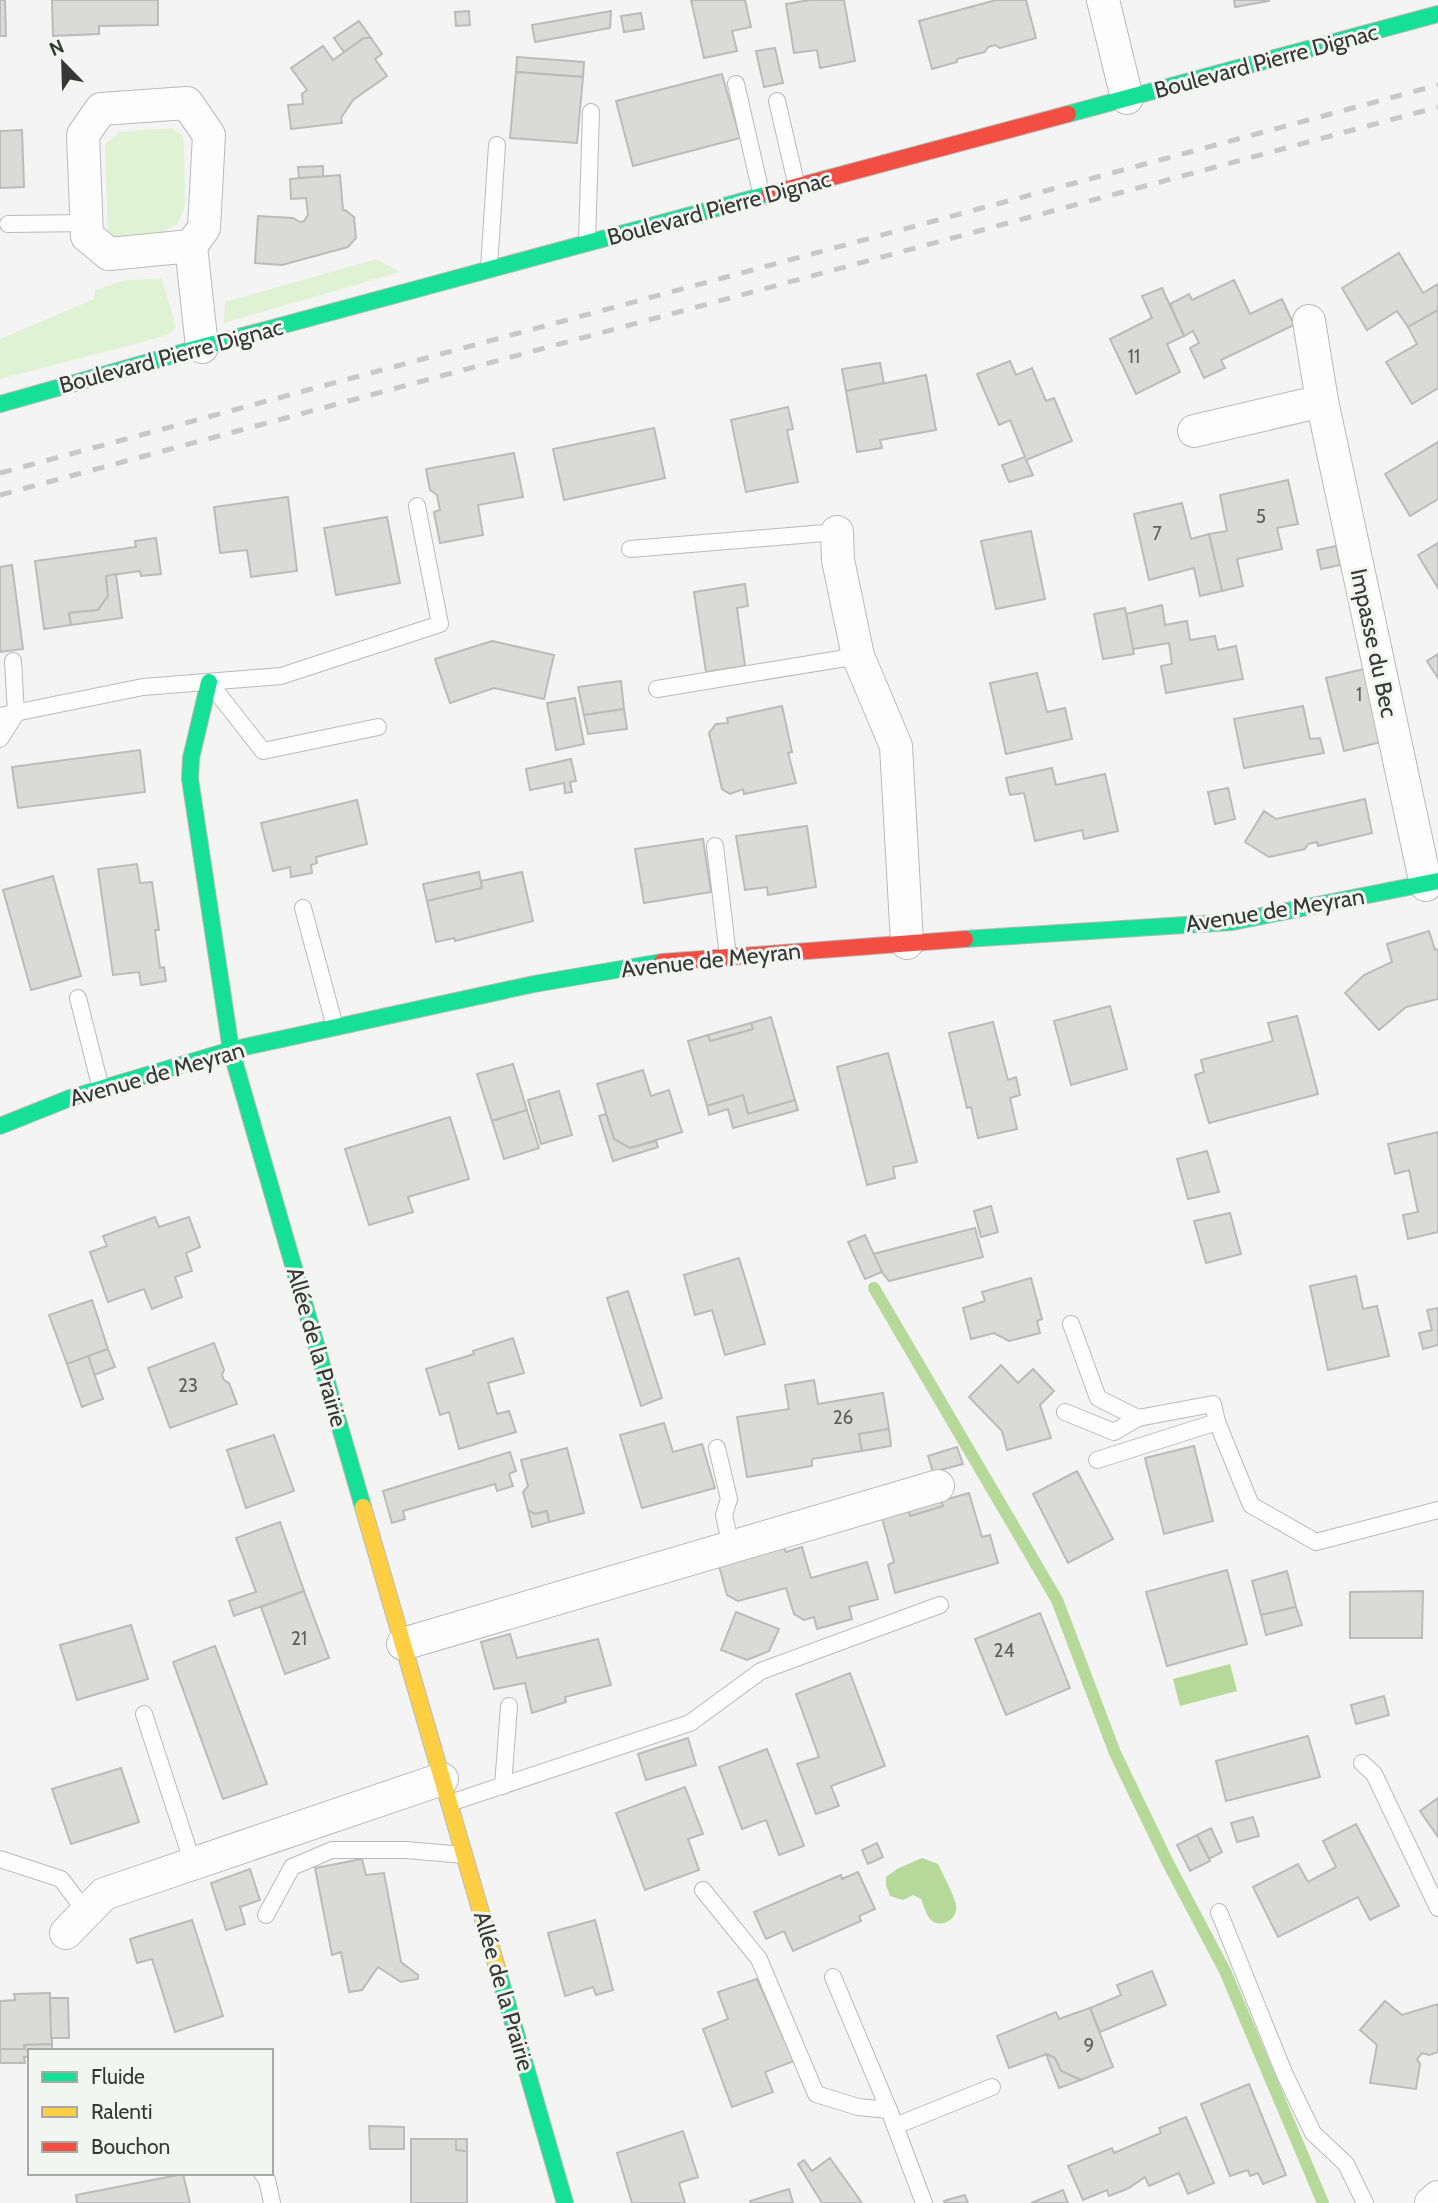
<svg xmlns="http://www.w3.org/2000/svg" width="1438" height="2203" viewBox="0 0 1438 2203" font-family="Cabin,sans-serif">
<rect width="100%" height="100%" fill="#f3f4f3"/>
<g fill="#e0f2d4">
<path d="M172,128l10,7 2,8 1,62 -7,19c-23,12 -43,18 -70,14l-3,-94 15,-12z"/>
<polygon points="377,259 400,272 224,323 225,302"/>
<polygon points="162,279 176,328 165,336 0,379 0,339 94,299 95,290 125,280"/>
</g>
<g fill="#b6d99a">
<polygon points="1230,1664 1237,1691 1180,1706 1173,1679"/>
<path d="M922,1858l16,6c6,13 15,28 18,41 3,14 -16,25 -26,14 -4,-5 -7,-15 -9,-20l-8,-4 -10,5 -13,-4 -4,-11v-8l11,-8z"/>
</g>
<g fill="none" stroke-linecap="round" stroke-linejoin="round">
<polyline stroke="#b6d99a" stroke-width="12" points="874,1288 1057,1600 1115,1753 1168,1863 1225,1971 1323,2203"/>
</g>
<g fill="#dadbd9" stroke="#babbba" stroke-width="2">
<polygon points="0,0 5,0 6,36 0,36"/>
<polygon points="52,0 158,0 158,25 99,26 99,34 53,36"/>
<polygon points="691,0 745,0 751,27 732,31 737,51 704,58"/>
<polygon points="810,0 844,0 855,61 820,68 817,50 794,53 786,4"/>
<polygon points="996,0 1026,0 1036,38 1000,48 995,45 988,47 985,52 957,59 957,62 932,69 919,21"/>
<polygon points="1234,0 1269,0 1269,1 1235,7"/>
<polygon points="469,11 470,25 456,26 455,12"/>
<polygon points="611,11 610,28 535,42 532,25"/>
<polygon points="641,13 644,29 624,32 621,16"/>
<polygon points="359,21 371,38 364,38 344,52 334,38"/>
<polygon points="364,38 371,38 382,54 375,59 387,76 353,100 341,118 342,123 291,129 288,105 303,104 302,94 307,90 291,68 323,46 333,60"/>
<polygon points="775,48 783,83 764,87 756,51"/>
<polygon points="517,57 584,62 583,77 516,72"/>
<polygon points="516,72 583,77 577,143 510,138"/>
<polygon points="722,74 740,138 633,166 616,101"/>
<polygon points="22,130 24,187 0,188 0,131"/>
<polygon points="323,166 323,177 299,178 298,167"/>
<polygon points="340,175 343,210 345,210 354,217 356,238 348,247 282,265 255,263 258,216 293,218 300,222 304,221 308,215 306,198 291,199 290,179"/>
<polygon points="1399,253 1423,293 1438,284 1438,310 1408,327 1397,311 1367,330 1342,288"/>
<polygon points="1234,280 1250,314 1282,299 1294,325 1221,360 1225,368 1204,378 1190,348 1199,343 1193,331 1184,336 1170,304 1189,294 1192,300"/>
<polygon points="1162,288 1184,336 1167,344 1180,372 1136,394 1110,339 1152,318 1142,296"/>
<polygon points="1438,310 1438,388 1412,404 1386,362 1417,344 1408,327"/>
<polygon points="1010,361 1016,375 1032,368 1046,401 1054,398 1072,441 1026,460 1033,475 1009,482 1002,465 1025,457 1010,420 999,425 977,374"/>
<polygon points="880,363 884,383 846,391 842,369"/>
<polygon points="926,375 936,430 880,440 882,448 857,452 846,391"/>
<polygon points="788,407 793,429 787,430 798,482 746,492 731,420"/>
<polygon points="654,428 665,478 564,500 553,449"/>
<polygon points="1438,442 1438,499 1410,516 1385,474"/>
<polygon points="514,453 523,497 478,505 483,535 440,543 434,512 440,510 437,495 430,490 426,469"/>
<polygon points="1288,480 1298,524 1277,528 1282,549 1237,559 1243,586 1222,591 1209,534 1227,531 1220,495"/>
<polygon points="288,497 297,571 251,577 247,550 220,553 214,507"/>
<polygon points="1182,503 1191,539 1209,534 1222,591 1200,596 1194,568 1149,580 1134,514"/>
<polygon points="387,517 400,583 336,595 324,528"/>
<polygon points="1031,531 1045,599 996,609 981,541"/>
<polygon points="156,538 161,574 141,576 140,571 106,576 108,596 98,610 69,613 71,625 44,629 35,561 136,547 135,541"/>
<polygon points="1438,543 1438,588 1418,555"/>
<polygon points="1336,546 1340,565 1321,569 1317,550"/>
<polygon points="12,565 23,649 0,652 0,567"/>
<polygon points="116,574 122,618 71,625 69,613 98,610 108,596 106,576"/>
<polygon points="745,584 748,606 737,608 745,666 706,672 694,592"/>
<polygon points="1162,605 1165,625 1187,621 1190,640 1215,636 1218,650 1236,646 1243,679 1166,693 1161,666 1172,664 1169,643 1133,649 1126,614"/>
<polygon points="1125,608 1134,654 1103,659 1094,614"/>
<polygon points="492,641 554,655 544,699 494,688 450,703 435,659"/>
<polygon points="1438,654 1438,678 1427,661"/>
<polygon points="1364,669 1381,742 1344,751 1326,678"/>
<polygon points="1037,673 1047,712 1065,708 1072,739 1006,754 990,683"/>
<polygon points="621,681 624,709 584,715 578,687"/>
<polygon points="575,698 584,744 556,750 547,703"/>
<polygon points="782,706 792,752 788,753 796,783 744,794 743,789 730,794 722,789 709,733 716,724 728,723 727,718"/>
<polygon points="1303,706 1310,739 1320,738 1324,753 1244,768 1234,719"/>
<polygon points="624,709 627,729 588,734 584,715"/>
<polygon points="140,750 145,792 18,808 12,767"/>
<polygon points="571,759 576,781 570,782 572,792 565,793 564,783 530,790 526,769"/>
<polygon points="1052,768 1056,785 1105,774 1118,831 1084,839 1082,830 1035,841 1024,793 1010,795 1006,778"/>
<polygon points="1228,788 1235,819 1215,824 1208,792"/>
<polygon points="1365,799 1372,833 1318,846 1317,842 1308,844 1305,849 1269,857 1245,842 1264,811 1276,819"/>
<polygon points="357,800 367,844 316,857 317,863 311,865 312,873 291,877 290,867 273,871 261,823"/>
<polygon points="807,826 816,887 768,895 767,887 745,890 736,836"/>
<polygon points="703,839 711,892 644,903 635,849"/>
<polygon points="137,864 140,883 152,882 159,930 155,930 160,968 164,967 166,981 141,985 139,972 113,975 98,869"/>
<polygon points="479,872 482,888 427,901 423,884"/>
<polygon points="522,872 533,921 455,941 454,938 436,942 427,901 482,888 481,881"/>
<polygon points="53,876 81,976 31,990 3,890"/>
<polygon points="1429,931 1435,950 1438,949 1438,999 1406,1007 1379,1030 1345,993 1364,975 1392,962 1387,944"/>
<polygon points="1110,1006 1127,1069 1071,1085 1054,1021"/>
<polygon points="1297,1016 1318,1094 1209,1123 1195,1075 1204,1072 1201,1060 1273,1041 1268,1023"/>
<polygon points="771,1017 795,1100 748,1114 743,1095 707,1106 688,1041 708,1035 710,1041 753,1029 751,1023"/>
<polygon points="993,1022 1008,1080 1016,1077 1020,1095 1010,1098 1017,1129 978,1138 971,1107 967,1108 949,1033"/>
<polygon points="751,1023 753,1029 710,1041 708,1035"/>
<polygon points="888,1053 917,1162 893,1167 895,1178 867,1185 837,1067"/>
<polygon points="513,1064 527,1110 492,1121 477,1074"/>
<polygon points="643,1070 651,1096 669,1090 682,1132 630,1148 614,1139 597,1084"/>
<polygon points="559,1091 572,1135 541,1144 528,1100"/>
<polygon points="743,1095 748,1114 795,1100 798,1110 733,1128 728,1109 709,1115 707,1106"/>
<polygon points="527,1110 539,1148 504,1159 492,1121"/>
<polygon points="606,1114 614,1139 630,1148 656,1141 658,1147 613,1161 599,1116"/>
<polygon points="450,1117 469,1179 408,1197 413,1212 369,1225 345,1149"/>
<polygon points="1438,1132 1438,1232 1408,1239 1403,1215 1418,1212 1409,1170 1395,1174 1388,1144"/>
<polygon points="1207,1151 1219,1192 1188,1199 1177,1159"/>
<polygon points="991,1206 998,1232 981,1237 974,1211"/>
<polygon points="1230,1213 1241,1254 1206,1263 1194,1221"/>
<polygon points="155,1217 159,1227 189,1217 200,1247 186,1253 192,1271 175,1277 182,1297 152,1309 144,1289 108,1302 90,1252 107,1246 103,1236"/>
<polygon points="975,1228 983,1257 889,1281 882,1272 873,1254"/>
<polygon points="865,1235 882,1272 865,1279 848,1242"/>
<polygon points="739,1258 765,1344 725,1355 712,1310 695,1315 684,1275"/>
<polygon points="1356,1276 1363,1309 1377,1306 1389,1356 1328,1370 1310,1286"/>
<polygon points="1031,1278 1042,1319 1037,1321 1040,1333 1009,1341 994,1333 971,1339 963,1308 985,1301 982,1292"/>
<polygon points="628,1291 662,1398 641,1406 607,1298"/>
<polygon points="92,1300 108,1349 67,1364 49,1315"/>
<polygon points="1438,1308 1438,1345 1423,1349 1419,1333 1432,1330 1427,1310"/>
<polygon points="513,1338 524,1373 488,1383 497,1414 509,1411 516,1432 459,1449 449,1412 440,1415 426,1369 474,1354 473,1351"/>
<polygon points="214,1343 224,1370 222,1375 224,1380 229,1383 237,1404 170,1428 148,1368"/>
<polygon points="108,1349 115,1367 94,1375 88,1356"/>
<polygon points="88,1356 103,1399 82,1407 67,1364"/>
<polygon points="1001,1365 1018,1383 1033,1369 1054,1391 1040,1405 1051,1438 1007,1450 1002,1431 969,1397"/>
<polygon points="814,1380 818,1404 883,1393 889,1429 859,1434 862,1451 812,1459 812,1466 747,1477 737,1417 789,1409 785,1385"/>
<polygon points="664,1423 673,1452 702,1444 715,1488 642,1508 620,1435"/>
<polygon points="889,1429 891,1446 862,1451 859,1434"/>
<polygon points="274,1435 294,1491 246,1508 227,1450"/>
<polygon points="1194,1446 1213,1521 1164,1534 1145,1458"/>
<polygon points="957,1447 963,1464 933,1472 928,1456"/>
<polygon points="567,1448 584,1513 549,1522 547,1511 535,1514 528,1510 523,1492 528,1486 521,1460"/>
<polygon points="510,1452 516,1471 509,1474 513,1486 497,1491 495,1484 403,1511 405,1519 392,1523 383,1491"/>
<polygon points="1077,1471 1113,1539 1068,1563 1033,1494"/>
<polygon points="969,1493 982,1537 990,1535 998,1563 895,1593 888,1565 894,1562 882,1518 909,1510 910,1516 943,1506 941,1501"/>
<polygon points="941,1501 943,1506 910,1516 909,1510"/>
<polygon points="528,1510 535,1514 547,1511 549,1522 532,1527"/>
<polygon points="280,1522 304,1591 234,1616 229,1601 256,1592 236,1538"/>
<polygon points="802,1547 811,1578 867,1562 878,1599 849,1607 852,1619 817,1629 814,1617 804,1620 794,1614 786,1588 738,1601 727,1595 719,1566 784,1548 786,1552"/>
<polygon points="1227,1570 1247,1644 1167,1666 1146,1592"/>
<polygon points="1287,1571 1296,1607 1261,1615 1252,1581"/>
<polygon points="304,1591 329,1658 285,1674 261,1607"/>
<polygon points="1423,1591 1422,1638 1350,1638 1350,1592"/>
<polygon points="1296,1607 1302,1625 1266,1635 1261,1615"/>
<polygon points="736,1612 779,1629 769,1651 747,1660 721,1650"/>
<polygon points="1040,1613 1070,1688 1006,1715 975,1639"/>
<polygon points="131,1625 148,1679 77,1700 60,1645"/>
<polygon points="510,1634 517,1658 598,1639 611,1685 565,1697 566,1702 532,1713 525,1683 494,1689 481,1642"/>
<polygon points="215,1646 267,1784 223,1799 173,1662"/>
<polygon points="850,1673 885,1766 831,1786 839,1806 816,1814 797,1764 819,1757 796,1694"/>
<polygon points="1384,1696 1389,1715 1356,1724 1351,1705"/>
<polygon points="1308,1736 1320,1777 1226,1801 1216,1761"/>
<polygon points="688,1738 696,1765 646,1780 638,1754"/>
<polygon points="767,1749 804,1846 779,1855 766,1820 742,1829 719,1767"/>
<polygon points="121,1768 139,1822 71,1844 52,1789"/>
<polygon points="685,1787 703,1834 688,1839 699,1870 645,1890 616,1813"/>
<polygon points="1438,1798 1438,1837 1420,1811"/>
<polygon points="1253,1817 1259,1836 1237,1842 1231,1823"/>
<polygon points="1356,1824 1399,1906 1370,1920 1358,1897 1278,1937 1253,1887 1298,1864 1308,1882 1336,1867 1323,1841"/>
<polygon points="1211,1828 1222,1852 1209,1859 1197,1835"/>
<polygon points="1197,1835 1210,1861 1190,1871 1177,1845"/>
<polygon points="877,1843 883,1857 868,1864 862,1850"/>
<polygon points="362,1859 366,1875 384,1873 401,1962 418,1975 418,1979 401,1982 378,1967 362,1990 349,1992 341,1952 332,1955 315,1868"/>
<polygon points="250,1869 260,1900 240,1907 245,1924 226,1930 211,1883"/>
<polygon points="858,1872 875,1909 859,1916 861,1921 793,1951 784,1931 766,1939 754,1912 841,1875 842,1879"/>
<polygon points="192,1920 223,2016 175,2032 152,1959 137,1963 130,1939"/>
<polygon points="595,1920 613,1990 596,1995 593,1987 565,1996 548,1933"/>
<polygon points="1152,1971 1166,2005 1100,2032 1090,2008 1121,1995 1117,1985"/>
<polygon points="757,1979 794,2061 765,2072 773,2092 732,2107 703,2029 728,2019 718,1992"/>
<polygon points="50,1993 52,2044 24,2045 25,2049 0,2049 0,2001 15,2000 14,1994"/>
<polygon points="50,1998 68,1998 69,2038 51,2038"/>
<polygon points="1385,2001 1402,2015 1438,2004 1438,2052 1429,2055 1422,2053 1417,2059 1420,2064 1416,2089 1370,2083 1377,2045 1360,2030"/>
<polygon points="1090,2008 1113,2067 1081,2080 1061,2071 1055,2058 1047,2054 1009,2068 997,2036 1056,2012 1059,2019"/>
<polygon points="52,2044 52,2051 30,2051 30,2057 24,2057 25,2063 0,2063 0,2049 25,2049 24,2045"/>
<polygon points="1046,2054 1055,2058 1061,2071 1081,2080 1059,2088"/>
<polygon points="1249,2084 1286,2175 1263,2184 1258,2173 1250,2176 1248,2170 1230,2176 1201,2104"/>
<polygon points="1186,2117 1214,2183 1188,2194 1179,2173 1149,2186 1145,2177 1129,2188 1109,2196 1107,2190 1083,2200 1068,2166 1112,2148 1114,2153 1161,2133 1159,2128"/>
<polygon points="369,2126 404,2127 404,2149 370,2149"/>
<polygon points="683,2131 698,2177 679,2183 685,2203 632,2203 617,2153"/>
<polygon points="411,2139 456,2139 456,2150 467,2151 467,2203 411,2203"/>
<polygon points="456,2139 467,2139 467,2151 456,2150"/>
<polygon points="830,2158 862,2203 822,2203 798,2164 804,2160 812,2171"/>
<polygon points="183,2174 190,2203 77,2203 76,2195"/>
<polygon points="789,2189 793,2203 751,2203 750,2201"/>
<polygon points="1063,2190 1068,2203 1031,2203"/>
<polygon points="965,2195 968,2203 945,2203 944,2201"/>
</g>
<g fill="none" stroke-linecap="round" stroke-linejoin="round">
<g stroke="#b9bab9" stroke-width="18">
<g id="lane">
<polyline points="736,84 762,197"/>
<polyline points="777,101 797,187"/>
<polyline points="8,224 87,223"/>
<polyline points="587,242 591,112"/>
<polyline points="489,268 497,145"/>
<polyline points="630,549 837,532"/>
<polyline points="212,686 263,751 378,727"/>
<polyline points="657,689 858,656"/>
<polyline points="0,716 143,687 281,676 440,624 417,506"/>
<polyline points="0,739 16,714 13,661"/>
<polyline points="715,846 728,956"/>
<polyline points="303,908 335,1027"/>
<polyline points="78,998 101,1089"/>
<polyline points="1071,1324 1098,1398 1138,1418"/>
<polyline points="1065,1412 1114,1432 1138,1418 1213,1404 1217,1422 1251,1505 1316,1542 1438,1510"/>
<polyline points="717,1448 729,1499 724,1515 731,1547"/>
<polyline points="1097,1460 1217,1422"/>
<polyline points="144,1714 193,1864"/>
<polyline points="1362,1763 1374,1774 1438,1908"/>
<polyline points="503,1786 509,1706"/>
<polyline points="450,1803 690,1723 761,1671 940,1605"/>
<polyline points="0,1859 61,1879 86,1912"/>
<polyline points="703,1890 759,1959 816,2094 858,2107 889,2110 924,2203"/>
<polyline points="1219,1912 1285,2075 1313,2133 1346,2164 1365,2203"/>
<polyline points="266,1915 292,1867 332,1850 406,1850 464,1855"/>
<polyline points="833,1977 889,2110"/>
<polyline points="895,2126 992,2087"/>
<polyline points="262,2173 267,2180 272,2203"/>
</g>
</g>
<g stroke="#b9bab9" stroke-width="34">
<g id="street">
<polyline points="1103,0 1127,98"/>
<polyline points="191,246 109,254 87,236 83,135 101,109 187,103 209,135 204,228 191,246 202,347"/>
<polyline points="1309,321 1322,401 1426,885"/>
<polyline points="1194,431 1322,401"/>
<polyline points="837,532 838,560 858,656 896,746 907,943"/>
<polyline points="403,1644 938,1486"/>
<polyline points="66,1933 104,1894 442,1779"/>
<polyline points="1431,2203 1438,2197"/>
</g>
</g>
<g stroke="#b9bab9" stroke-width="18">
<g id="fast">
<polyline points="1068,114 1438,14"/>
<polyline points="0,404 202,347 769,194"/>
<polyline points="209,682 191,758 190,779 231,1050 363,1507"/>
<polyline points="965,939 1232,922 1438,881"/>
<polyline points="0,1126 70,1098 231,1050 534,984 662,962"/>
<polyline points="498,1971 565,2203"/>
</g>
</g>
<g stroke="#b9bab9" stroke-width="18">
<polyline id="slow" points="363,1507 498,1971"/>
</g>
<g stroke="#b9bab9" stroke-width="18">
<g id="jam">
<polyline points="769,194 1068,114"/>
<polyline points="662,962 965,939"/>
</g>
</g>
<use href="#lane" stroke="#fdfdfd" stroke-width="16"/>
<use href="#street" stroke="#fdfdfd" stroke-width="32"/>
<use href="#fast" stroke="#16e098" stroke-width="16"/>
<use href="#slow" stroke="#ffcf43" stroke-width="16"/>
<use href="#jam" stroke="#f24e42" stroke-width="16"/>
<g stroke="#c7c8c7" stroke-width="5" stroke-dasharray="12 12" stroke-linecap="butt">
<polyline points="0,473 1438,85"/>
<polyline points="0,495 1438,107"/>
</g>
</g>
<g text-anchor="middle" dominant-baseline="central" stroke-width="6" stroke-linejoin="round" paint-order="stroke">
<g font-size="19" fill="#616260">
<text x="1134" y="356">11</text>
<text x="1261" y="516">5</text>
<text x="1157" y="533">7</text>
<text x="1359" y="694">1</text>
<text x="188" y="1385">23</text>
<text x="843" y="1417">26</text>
<text x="299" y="1638">21</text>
<text x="1004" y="1650">24</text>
<text x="1089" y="2045">9</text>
</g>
<g font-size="23" fill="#363736" stroke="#f3f5f2">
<text transform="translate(1266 61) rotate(-15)">Boulevard Pierre Dignac</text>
<text transform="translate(719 208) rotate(-15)">Boulevard Pierre Dignac</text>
<text transform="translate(171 356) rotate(-15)">Boulevard Pierre Dignac</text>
<text transform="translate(1374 643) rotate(78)">Impasse du Bec</text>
<text transform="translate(1275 910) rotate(-9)">Avenue de Meyran</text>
<text transform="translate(711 960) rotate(-6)">Avenue de Meyran</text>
<text transform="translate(157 1074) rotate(-16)">Avenue de Meyran</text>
<text transform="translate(317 1347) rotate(74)">Allée de la Prairie</text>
<text transform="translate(504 1991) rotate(74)">Allée de la Prairie</text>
</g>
</g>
<rect x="28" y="2049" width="245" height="126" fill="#f3f5f2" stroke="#a7a9a7" stroke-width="2"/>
<rect x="42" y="2072" width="35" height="10" fill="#16e098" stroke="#a7a9a7" stroke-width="2"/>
<text x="91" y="2084" font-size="21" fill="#363736">Fluide</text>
<rect x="42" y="2107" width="35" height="10" fill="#ffcf43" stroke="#a7a9a7" stroke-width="2"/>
<text x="91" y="2119" font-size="21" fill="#363736">Ralenti</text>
<rect x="42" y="2142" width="35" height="10" fill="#f24e42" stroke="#a7a9a7" stroke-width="2"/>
<text x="91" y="2154" font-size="21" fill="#363736">Bouchon</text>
<g transform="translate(63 63) rotate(337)" stroke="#f3f5f2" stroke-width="5" paint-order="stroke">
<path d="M0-5L12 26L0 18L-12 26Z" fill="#363736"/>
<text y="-10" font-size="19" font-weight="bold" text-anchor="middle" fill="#363736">N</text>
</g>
</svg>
